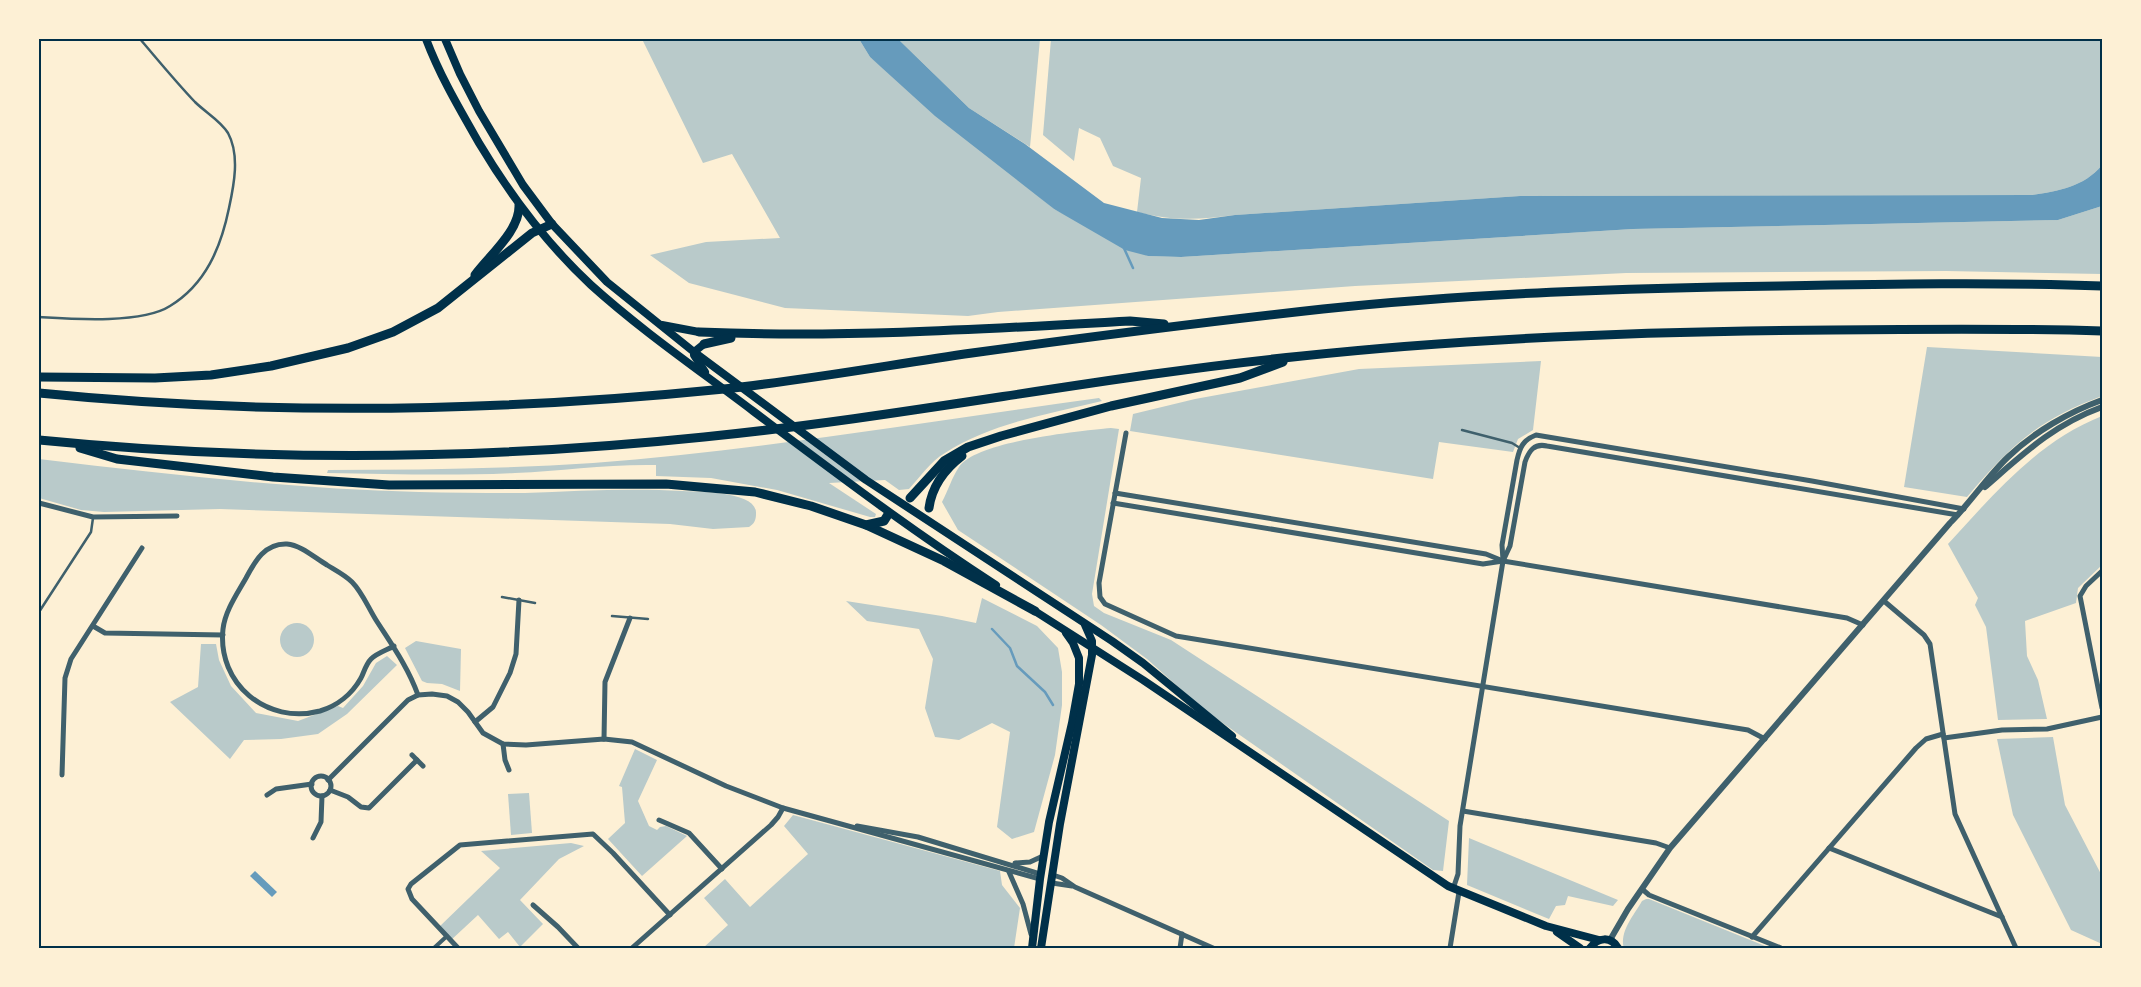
<svg xmlns="http://www.w3.org/2000/svg" width="2141" height="987" viewBox="0 0 2141 987" font-family="'Space Grotesk',sans-serif">
<rect width="100%" height="100%" fill="#fdf0d5"/>
<g fill="#b9caca">
<polygon points="642,39 859,39 870,57 1054,209 1148,256 1181,257 1633,229 2058,220 2102,206 2102,274 1946,271 1626,273 1355,286 998,312 968,316 785,308 689,283 650,255 706,242 780,238 732,154 703,163"/>
<polygon points="898,39 1040,39 1030,147 969,108"/>
<path d="M1051,39h1051v126c-18,22 -44,26 -70,30l-512,1 -285,19c-36,5 -63,6 -98,-3l4,-34 -28,-12 -13,-28 -21,-10 -5,33 -31,-26z"/>
<path d="M1927,347l175,10v39c-64,24 -91,49 -135,101l-63,-10z"/>
<polygon points="1541,361 1533,430 1518,439 1513,452 1439,442 1433,479 1130,431 1133,414 1195,399 1359,369"/>
<path d="M1099,398l3,3c-53,13 -111,22 -157,52 -14,8 -25,24 -36,36l-10,1 -14,-10 -56,3 47,31 -1,3h-5l-93,-27 -66,-12 -55,-2v-11c-48,-1 -94,6 -141,8 -63,3 -125,1 -188,0l1,-3c88,0 177,-1 265,-7 168,-13 339,-42 506,-65z"/>
<path d="M2102,416v149l-24,23 -2,15 -51,18 2,35 11,24 9,39 -49,1 -12,-93 -11,-22 3,-7 -30,-54c46,-50 89,-102 154,-128z"/>
<path d="M1111,428l8,1 -27,165 2,12 10,7 67,27 278,181 -6,50 -10,-1 -229,-160 -57,-51 -46,-34 -143,-95 -16,-28c6,-11 10,-25 17,-35 18,-26 121,-36 152,-39z"/>
<path d="M39,459c126,15 253,30 380,33 35,1 70,1 106,1 52,-2 106,-5 158,-2 16,1 75,0 73,23 0,6 -2,10 -7,13l-36,2 -43,-5 -450,-15 -116,3 -23,-2 -42,-12z"/>
<polygon points="982,598 1037,626 1058,648 1062,672 1062,705 1055,755 1034,832 1012,839 997,827 1010,732 992,723 959,740 935,737 925,708 933,659 919,629 867,621 846,601 942,616 976,623"/>
<circle cx="297" cy="640" r="17"/>
<polygon points="416,641 461,649 460,691 442,684 427,683 422,681 405,648"/>
<polygon points="201,644 216,644 219,660 231,686 256,713 298,721 338,706 343,708 363,686 376,663 387,656 397,665 347,714 318,734 281,739 244,740 230,759 170,702 198,687"/>
<polygon points="2053,737 2065,805 2102,876 2102,944 2071,930 2013,815 1997,739"/>
<polygon points="635,749 657,760 638,801 649,826 657,830 660,827 666,826 687,836 642,876 608,839 625,823 622,787 619,786"/>
<polygon points="529,793 532,833 511,835 508,794"/>
<polygon points="793,815 1000,871 1002,885 1020,908 1014,948 703,948 728,925 704,898 725,879 750,907 808,854 784,826"/>
<polygon points="1469,838 1618,900 1613,906 1568,896 1565,905 1556,906 1549,919 1467,885"/>
<polygon points="571,843 584,846 559,859 520,900 543,924 520,947 508,932 499,939 478,915 450,941 438,928 500,868 481,851"/>
<path d="M1646,899h3l121,49h-146c-5,-16 10,-33 18,-47z"/>
</g>
<g fill="#669bbc">
<path d="M859,39h39l71,69 56,36 79,59 58,15 37,2 36,-5 285,-19 512,-1c26,-4 52,-8 70,-30v41l-44,14 -425,9 -452,28 -33,-1 -23,-6 -71,-41 -119,-93 -65,-59z"/>
<polygon points="255,871 277,892 272,897 250,876"/>
</g>
<g fill="none" stroke-linecap="round" stroke-linejoin="round">
<g stroke="#669bbc" stroke-width="2.5">
<polyline points="1123,246 1133,268"/>
<polyline points="992,629 1010,648 1017,666 1045,692 1053,705"/>
</g>
<g stroke="#3f606c" stroke-width="2.5">
<path d="M39,317c33,2 103,7 131,-11 36,-22 51,-59 59,-98 5,-23 11,-53 -1,-75 -7,-12 -23,-21 -33,-31 -19,-20 -37,-42 -55,-63"/>
<polyline points="1462,430 1512,443 1520,448"/>
<polyline points="502,597 535,603"/>
<polyline points="39,612 91,532 93,518"/>
<polyline points="612,616 648,619"/>
</g>
<polyline stroke="#3f606c" stroke-width="4" points="434,948 447,936"/>
<g stroke="#3f606c" stroke-width="5">
<polyline points="1126,433 1099,583 1100,597 1105,604 1176,636 1748,730 1765,739"/>
<polyline points="1115,493 1486,554 1503,561 1847,618 1863,625"/>
<polyline points="39,503 93,517 177,516"/>
<polyline points="1113,503 1483,564 1503,561"/>
<path d="M1503,560l-1,-15 15,-85c3,-13 6,-20 19,-25l276,46 152,28"/>
<polyline points="2102,571 2086,586 2080,596 2102,708"/>
<polyline points="1884,601 1924,635 1930,644 1955,814 2016,948"/>
<polyline points="93,626 105,633 223,635"/>
<path d="M394,646c-7,4 -17,7 -23,13 -5,5 -7,13 -10,19 -9,16 -24,28 -41,33 -53,14 -103,-27 -97,-82 2,-18 14,-35 23,-51 9,-17 19,-35 41,-34 14,1 28,14 40,21 8,5 18,10 25,17 10,10 16,25 24,38 16,25 32,47 42,75"/>
<polyline points="475,722 493,707 510,673 516,654 519,600"/>
<polyline points="1944,738 2002,730 2047,729 2102,717"/>
<polyline points="604,739 605,682 630,618"/>
<polyline points="503,744 505,760 509,770"/>
<polyline points="412,755 423,766"/>
<polyline points="62,775 65,678 71,659 142,548"/>
<circle cx="321" cy="786" r="10"/>
<polyline points="328,780 408,700 418,695 432,694 447,696 458,702 468,712 483,733 503,744 526,745 604,739 632,742 726,786 783,808 1040,879"/>
<polyline points="330,790 348,797 361,807 369,808 417,760"/>
<polyline points="267,795 276,789 312,784"/>
<polyline points="1463,811 1656,843 1670,848"/>
<polyline points="659,820 689,833 722,869"/>
<polyline points="857,826 918,837 1040,874"/>
<polyline points="313,838 321,822 322,796"/>
<polyline points="1829,848 2002,917"/>
<polyline points="1015,863 1030,862 1043,856"/>
<polyline points="1009,872 1023,904 1031,934"/>
<polyline points="1053,875 1062,878 1075,887 1213,948"/>
<polyline points="1052,883 1072,886"/>
<path d="M1453,889l5,-15 2,-48 43,-265 7,-15 15,-84c4,-11 9,-19 22,-16l411,69"/>
<polyline points="1642,889 1649,895 1781,948"/>
<polyline points="533,905 558,927 578,948"/>
<polyline points="1752,937 1916,748 1926,739 1943,734"/>
<polyline points="458,948 412,899 408,889 411,884 460,845 593,834 613,853 670,915"/>
<polyline points="632,948 771,825 778,817 783,808"/>
<polyline points="1180,948 1182,934"/>
<polyline points="1450,948 1459,892"/>
</g>
<g stroke="#3f606c" stroke-width="6">
<path d="M1985,487c38,-33 68,-62 117,-80"/>
<path d="M1610,940l18,-31 42,-61 280,-325c21,-21 37,-46 58,-66 26,-25 61,-45 94,-57"/>
</g>
<g stroke="#003049" stroke-width="8">
<path d="M426,39c14,37 33,69 53,104 31,52 67,100 112,142 51,46 108,85 162,126 80,60 159,120 243,174"/>
<polyline points="445,39 460,74 479,111 523,185 552,224 607,282 694,352 866,480 1112,641 1143,663 1232,736"/>
<polyline points="662,325 699,332"/>
<polyline points="704,344 694,352 694,355 705,372"/>
<polyline points="1030,608 1143,680 1448,886 1546,926 1599,940"/>
<polyline points="1557,932 1580,948"/>
<polyline points="1032,948 1040,879 1049,822 1072,723 1079,684 1079,658 1073,643 1066,633"/>
<polyline points="1041,948 1060,824 1092,655 1092,641 1085,625"/>
<path d="M1590,948c8,-11 21,-12 28,0"/>
</g>
<g stroke="#003049" stroke-width="9">
<path d="M475,275c15,-20 45,-45 44,-70"/>
<path d="M699,332c144,6 288,-3 431,-11l34,3"/>
<polyline points="704,344 731,338"/>
<polyline points="39,377 155,378 211,375 271,366 348,348 393,332 438,308 532,233 552,224"/>
<path d="M39,393c228,23 457,19 685,-4 83,-9 165,-24 248,-36 116,-16 233,-31 351,-44 151,-16 304,-21 457,-23 107,-2 215,-4 322,0"/>
<path d="M39,440c221,22 444,20 665,-3 200,-20 398,-61 598,-81 176,-19 353,-25 530,-26 90,-1 180,-2 270,1"/>
<polyline points="80,448 117,459 273,477 389,485 666,484 755,492 811,506 866,525 944,561 1035,611"/>
<polyline points="910,498 944,461 968,447 1001,436 1111,406 1240,378 1283,362"/>
<path d="M929,508c3,-22 16,-39 33,-52"/>
<polyline points="866,525 884,521 889,513"/>
</g>
</g>
<rect width="2141" height="987" fill="none" stroke="#fdf0d5" stroke-width="80"/>
<rect x="40" y="40" width="2061" height="907" fill="none" stroke="#003049" stroke-width="2"/>
</svg>
